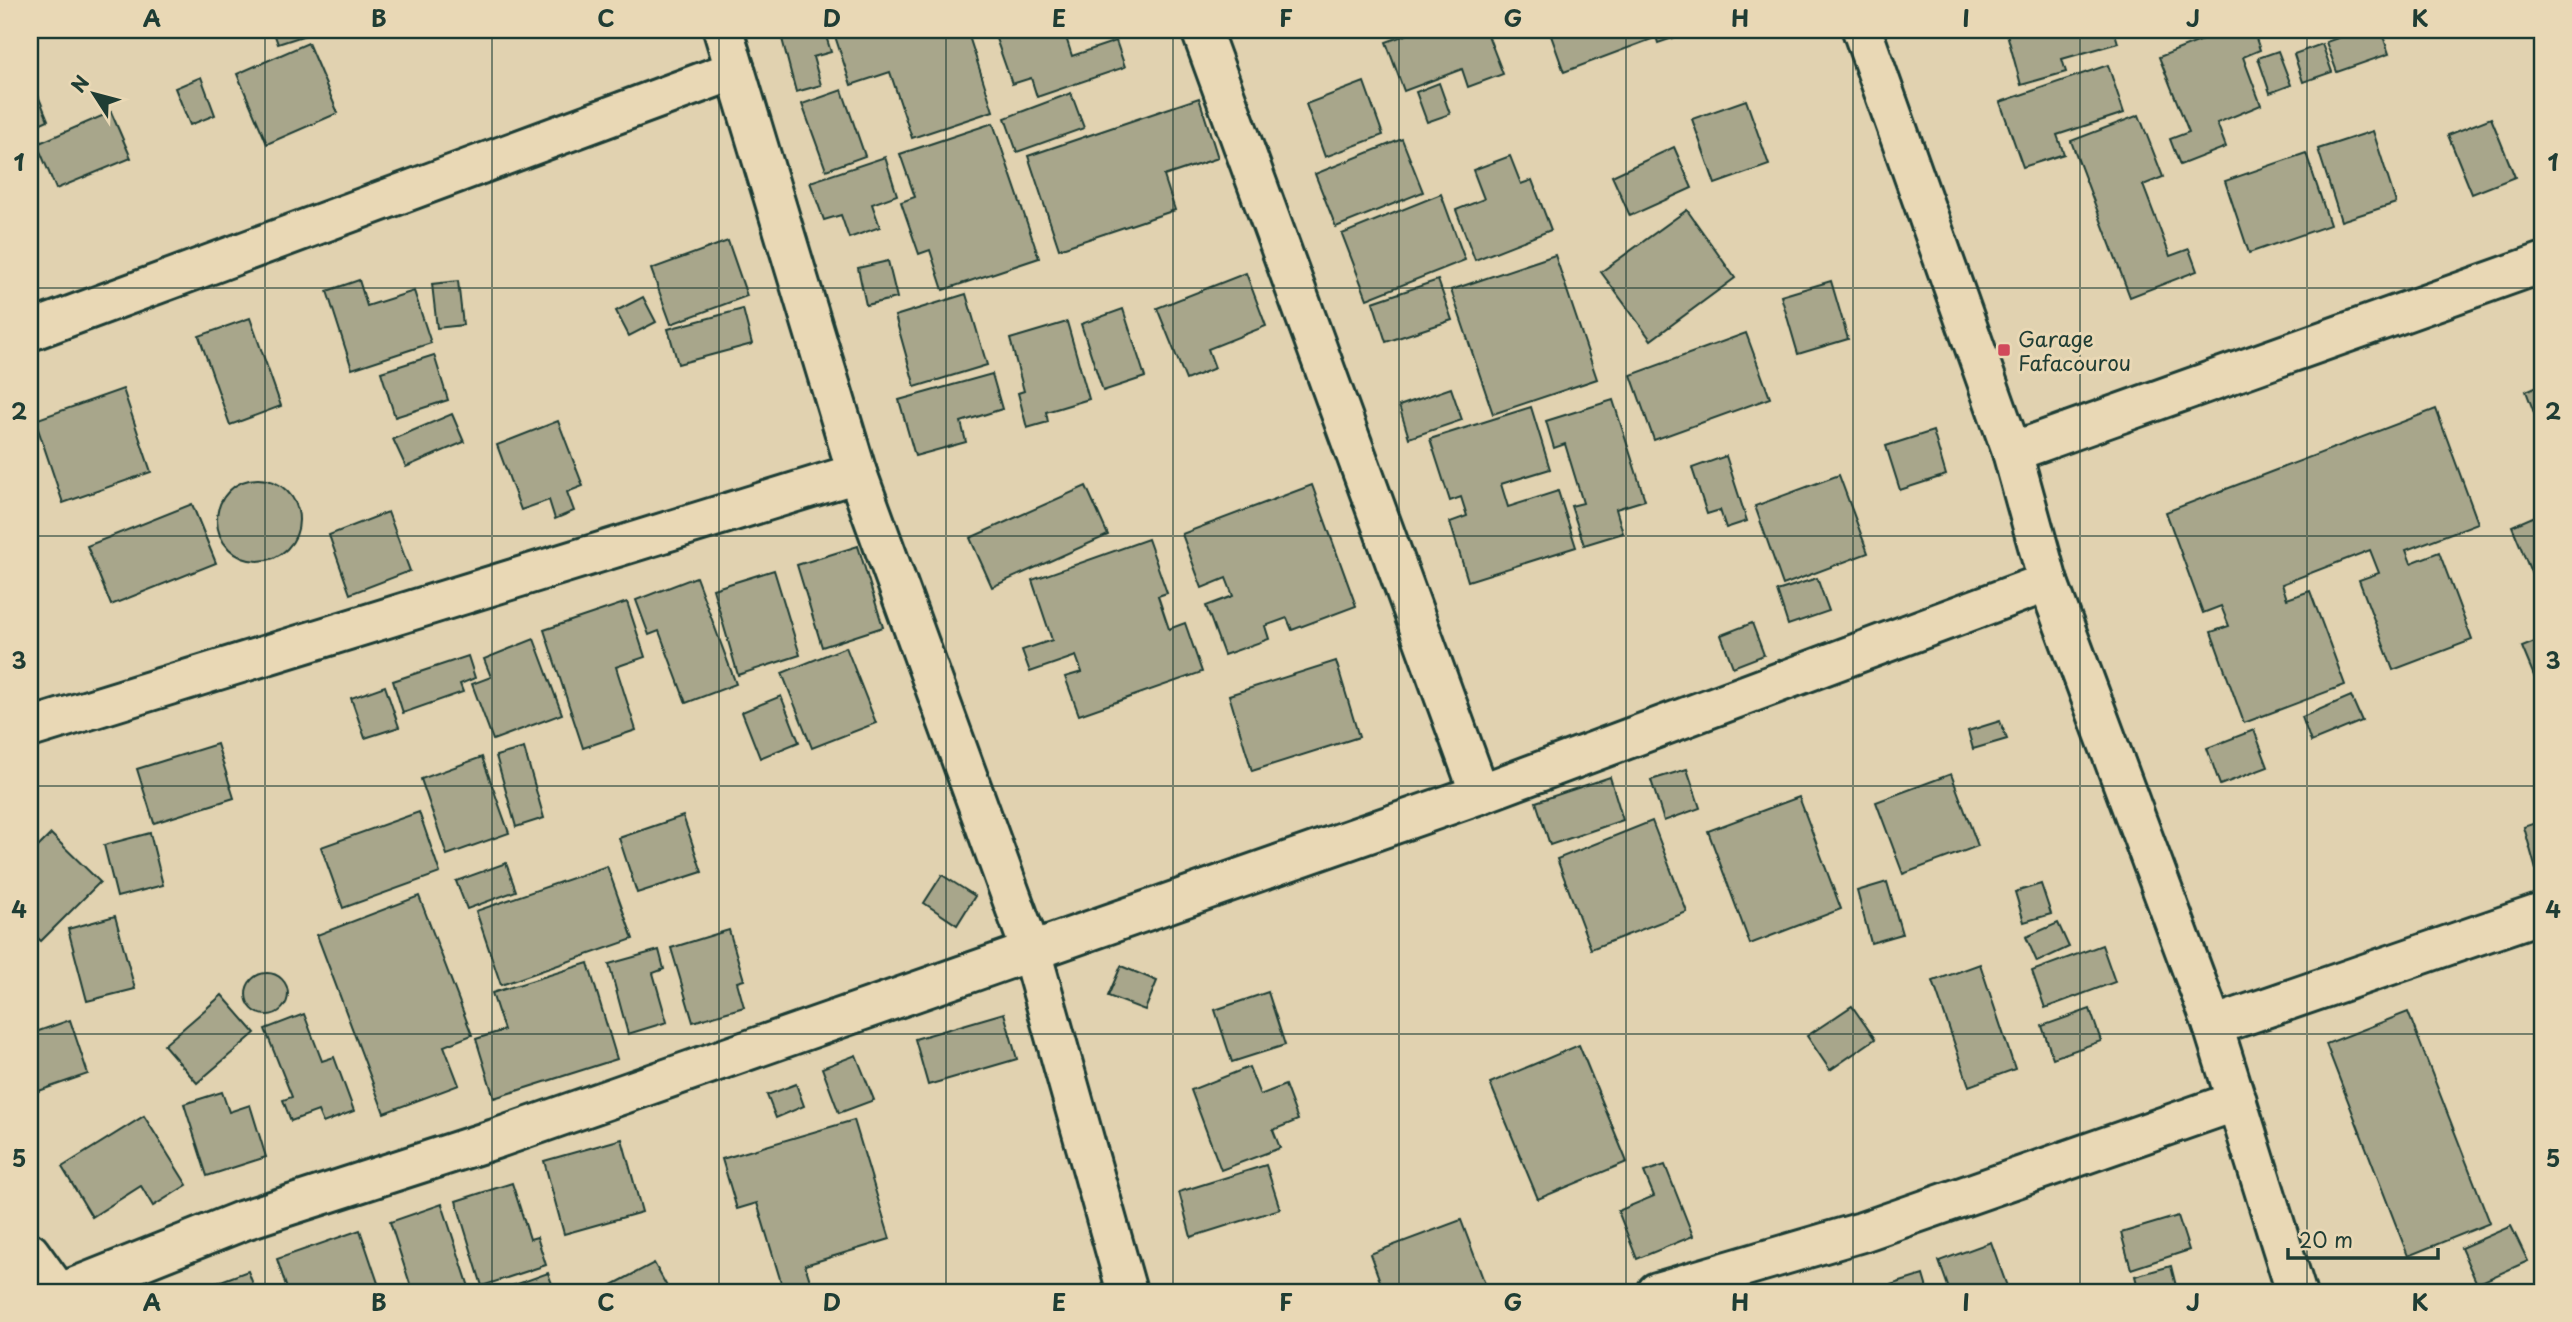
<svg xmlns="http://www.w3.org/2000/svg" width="2572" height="1322" viewBox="0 0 2572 1322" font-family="'Playpen Sans',sans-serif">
<rect width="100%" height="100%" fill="#e1d2b0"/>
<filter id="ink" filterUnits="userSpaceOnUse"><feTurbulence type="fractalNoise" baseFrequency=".0143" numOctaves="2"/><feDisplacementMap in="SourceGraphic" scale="14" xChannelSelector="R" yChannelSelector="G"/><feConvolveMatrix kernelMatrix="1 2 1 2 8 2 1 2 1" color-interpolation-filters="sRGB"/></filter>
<g filter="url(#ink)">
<g fill="#a8a68b" stroke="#1f3d34" stroke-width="2">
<polygon points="273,30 321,30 278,44"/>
<polygon points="797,30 824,30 831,52 813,57 821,85 796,92 781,35"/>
<polygon points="833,30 967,30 993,111 912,138 890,72 851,85"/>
<polygon points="993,30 1068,30 1064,31 1072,56 1116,41 1125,67 1037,97 1031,78 1012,84"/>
<polygon points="1419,30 1486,30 1503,74 1468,87 1462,69 1404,91 1386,42"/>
<polygon points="1549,30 1649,30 1652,39 1564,72"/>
<polygon points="1654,30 1670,30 1673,38 1658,43"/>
<polygon points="2006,30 2114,30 2118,43 2062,59 2066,72 2021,85"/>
<polygon points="2228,30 2253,30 2260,50 2243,57 2261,105 2217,123 2226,147 2180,165 2170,139 2189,132 2159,57"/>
<polygon points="2361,30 2381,30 2389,54 2337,72 2326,42"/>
<polygon points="308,43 338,113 267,144 237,74"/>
<polygon points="2322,44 2332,72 2303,82 2294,54"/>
<polygon points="2278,51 2291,85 2270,93 2258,58"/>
<polygon points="2108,65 2124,113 2057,135 2064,154 2023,167 2000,102"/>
<polygon points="30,76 48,120 30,128"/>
<polygon points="201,77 215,115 190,125 175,88"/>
<polygon points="1364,82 1383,135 1325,157 1306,104"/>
<polygon points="1439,83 1450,114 1427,122 1416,92"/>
<polygon points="842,90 865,156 826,170 802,104"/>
<polygon points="1071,93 1084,128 1017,152 1005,118"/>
<polygon points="1199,98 1218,158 1164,176 1175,210 1059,249 1028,156"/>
<polygon points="1746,100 1769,165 1715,184 1692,119"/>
<polygon points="111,112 131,158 56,189 37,144"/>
<polygon points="2139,115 2163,177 2143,185 2170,256 2189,249 2197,271 2130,297 2071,141"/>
<polygon points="2491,118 2515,177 2472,194 2448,135"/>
<polygon points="993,123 1039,258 943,290 930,250 919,254 901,202 915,197 900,154"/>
<polygon points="2373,131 2396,203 2341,221 2318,149"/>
<polygon points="1402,139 1423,192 1336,227 1315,174"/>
<polygon points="1674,147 1692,188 1630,216 1612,176"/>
<polygon points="2306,153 2330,225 2249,253 2225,181"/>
<polygon points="1510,156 1521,184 1532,180 1551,230 1475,260 1456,210 1484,199 1473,170"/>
<polygon points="885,157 897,195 872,204 880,227 849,238 841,215 824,220 810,182"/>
<polygon points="1441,194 1465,260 1367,299 1342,234"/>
<polygon points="1687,210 1735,278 1651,340 1601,272"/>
<polygon points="728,241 747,296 671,324 651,269"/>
<polygon points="1555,255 1597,379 1493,414 1451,290"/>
<polygon points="888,261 897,298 866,305 858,268"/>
<polygon points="1246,273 1266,326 1208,349 1215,368 1186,380 1157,308"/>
<polygon points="359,280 367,306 414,291 431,343 352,369 327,291"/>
<polygon points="1438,280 1452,320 1386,342 1373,302"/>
<polygon points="458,281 463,325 437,328 432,284"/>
<polygon points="1831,281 1848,339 1798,354 1781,296"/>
<polygon points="966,294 987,365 915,387 895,316"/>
<polygon points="643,297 656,322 629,336 616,311"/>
<polygon points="743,309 752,344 678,364 668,329"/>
<polygon points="1123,309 1145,377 1103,391 1081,324"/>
<polygon points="250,318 281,406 230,425 199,336"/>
<polygon points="1067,322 1089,399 1046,412 1048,422 1027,428 1018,393 1024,391 1010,339"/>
<polygon points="1746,333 1770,398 1654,440 1631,375"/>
<polygon points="434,355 448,400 395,417 381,372"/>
<polygon points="992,374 1002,409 961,422 966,442 915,456 899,400"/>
<polygon points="2542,384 2542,434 2526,391"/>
<polygon points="1451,388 1462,420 1409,438 1399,406"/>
<polygon points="123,389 151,472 63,503 35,420"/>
<polygon points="1613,400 1645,500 1616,509 1623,533 1584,545 1571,506 1583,503 1565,444 1554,448 1546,421"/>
<polygon points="1531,407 1550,469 1501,484 1508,507 1558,491 1576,547 1468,581 1450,522 1467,516 1461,497 1450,501 1430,439"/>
<polygon points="2436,409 2478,523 2406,550 2411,563 2439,552 2472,640 2393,670 2359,580 2379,573 2370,550 2282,584 2287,599 2310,591 2345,685 2244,723 2211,632 2229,626 2221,606 2203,613 2166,512"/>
<polygon points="452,414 464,442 406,467 393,439"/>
<polygon points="558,421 583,486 567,492 574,511 555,519 549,500 521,510 497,445"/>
<polygon points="1933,431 1946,475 1900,490 1886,446"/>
<polygon points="1726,456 1747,521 1726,528 1720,510 1707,514 1692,468"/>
<polygon points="1839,475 1868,553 1783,585 1755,506"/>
<circle cx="258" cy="520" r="41"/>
<polygon points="1312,485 1356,606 1292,630 1287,618 1265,626 1269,639 1224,655 1206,606 1233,596 1226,578 1202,588 1182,534"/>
<polygon points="1086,486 1108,535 992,587 970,538"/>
<polygon points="192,504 216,563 111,605 87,546"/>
<polygon points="388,512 410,571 350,594 329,535"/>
<polygon points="2542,513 2542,599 2512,526"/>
<polygon points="1148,539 1167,593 1158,596 1169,629 1185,623 1202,672 1079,715 1065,677 1082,672 1076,656 1030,672 1022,650 1052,640 1032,580"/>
<polygon points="858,546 883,627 822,647 797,565"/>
<polygon points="774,570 800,655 738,675 713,589"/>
<polygon points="696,577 736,684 686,703 659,631 649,635 636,600"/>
<polygon points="1817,578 1829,611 1788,625 1777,591"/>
<polygon points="627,602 645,657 616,667 636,730 583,748 544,630"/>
<polygon points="1752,623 1764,655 1733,667 1721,635"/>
<polygon points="534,639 562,714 493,740 472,684 491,677 484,659"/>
<polygon points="2542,639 2542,695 2522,647"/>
<polygon points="846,647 876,723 812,748 782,673"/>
<polygon points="468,656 475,678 460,684 463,692 403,713 393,681"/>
<polygon points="1336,661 1359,737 1252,771 1229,695"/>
<polygon points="385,686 399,727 365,738 351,698"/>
<polygon points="781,696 799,742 760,758 742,712"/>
<polygon points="2351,696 2362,721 2311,742 2302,717"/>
<polygon points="2000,721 2007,739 1973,749 1968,731"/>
<polygon points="2254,730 2268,767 2220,785 2207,748"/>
<polygon points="217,744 234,798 154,823 137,769"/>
<polygon points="524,748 544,818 516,827 496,756"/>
<polygon points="482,757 509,833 447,855 421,779"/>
<polygon points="1687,769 1700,808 1664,821 1651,780"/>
<polygon points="1951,774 1978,846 1903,874 1876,802"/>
<polygon points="1610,777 1623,820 1550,845 1536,802"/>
<polygon points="1799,797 1841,909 1750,944 1708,831"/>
<polygon points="419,812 440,873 343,908 321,847"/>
<polygon points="683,816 702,872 637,893 619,838"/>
<polygon points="1652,821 1687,912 1591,949 1557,859"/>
<polygon points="2542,821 2542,883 2540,884 2524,827"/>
<polygon points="150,833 163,885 117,897 104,845"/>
<polygon points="51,834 100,882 41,941 30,931 30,855"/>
<polygon points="506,863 516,891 467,909 456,881"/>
<polygon points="607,866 633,939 501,985 476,911"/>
<polygon points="942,875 975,896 957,925 924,903"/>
<polygon points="1887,882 1902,934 1871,943 1857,891"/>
<polygon points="2041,884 2051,914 2024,922 2015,892"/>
<polygon points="419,896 472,1035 444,1046 459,1085 384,1113 317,935"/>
<polygon points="115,916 135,989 87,1001 68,929"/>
<polygon points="2058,923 2069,947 2037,962 2026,937"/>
<polygon points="729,930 744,980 737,982 744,1007 693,1022 671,948"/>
<polygon points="2102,945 2115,982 2045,1008 2032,971"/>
<polygon points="659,950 664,969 653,973 667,1022 628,1034 609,964"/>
<polygon points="588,963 617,1059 494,1098 476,1039 504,1030 492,993"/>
<polygon points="1980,964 2015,1069 1969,1086 1933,981"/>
<polygon points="1121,966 1157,981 1145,1010 1108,996"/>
<circle cx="267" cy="994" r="21"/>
<polygon points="1268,992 1285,1045 1232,1062 1215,1010"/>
<polygon points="222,995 255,1033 197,1083 164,1045"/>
<polygon points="1852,1006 1875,1039 1830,1070 1807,1036"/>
<polygon points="2090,1009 2101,1041 2053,1058 2042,1026"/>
<polygon points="2408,1012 2490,1223 2408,1256 2326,1044"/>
<polygon points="1004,1013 1017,1059 928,1085 915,1039"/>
<polygon points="304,1014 322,1061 334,1057 354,1111 323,1123 318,1111 291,1121 283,1100 292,1097 265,1029"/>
<polygon points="70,1020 88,1074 30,1094 30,1034"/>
<polygon points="1579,1045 1627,1162 1538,1199 1490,1083"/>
<polygon points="856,1055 874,1100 839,1113 822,1068"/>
<polygon points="1249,1067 1260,1095 1285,1085 1298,1120 1273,1130 1280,1148 1221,1170 1191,1090"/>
<polygon points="796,1084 804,1106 776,1118 767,1095"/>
<polygon points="222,1092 229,1112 250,1105 266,1157 207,1176 184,1104"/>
<polygon points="144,1116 187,1185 153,1206 141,1186 92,1217 62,1167"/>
<polygon points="854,1120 890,1239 805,1265 812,1287 794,1292 784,1292 757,1203 737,1209 722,1159"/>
<polygon points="622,1139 642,1212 564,1234 544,1161"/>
<polygon points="1266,1165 1280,1209 1191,1237 1179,1192"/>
<polygon points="1665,1165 1693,1236 1637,1259 1618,1211 1654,1196 1644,1172"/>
<polygon points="512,1183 530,1239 537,1237 546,1265 482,1286 456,1201"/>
<polygon points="442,1204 470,1290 406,1292 412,1290 390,1222"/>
<polygon points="2178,1216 2189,1250 2131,1269 2121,1233"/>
<polygon points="1461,1220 1488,1292 1384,1292 1370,1254"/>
<polygon points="2511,1226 2528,1261 2477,1284 2461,1248"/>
<polygon points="360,1230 381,1292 288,1292 277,1259"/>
<polygon points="1991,1242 2009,1292 1950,1292 1939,1261"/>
<polygon points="654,1263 670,1292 599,1292"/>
<polygon points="2171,1266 2177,1290 2139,1292 2135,1276"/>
<polygon points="248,1271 256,1292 191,1292"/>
<polygon points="548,1273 555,1292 495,1292"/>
<polygon points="1923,1275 1928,1292 1885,1292 1884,1287"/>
</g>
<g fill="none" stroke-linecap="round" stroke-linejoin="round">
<g stroke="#1f3d34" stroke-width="44">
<g id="street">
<polyline points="723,30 857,473 1031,951 1127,1292"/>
<polyline points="1201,30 1480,794"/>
<polyline points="30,331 735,70"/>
<polyline points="2012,452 2542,263"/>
<polyline points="30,728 857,473"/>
<polyline points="2213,1026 2542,913"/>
<polyline points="30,1253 58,1292"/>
<polyline points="63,1292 244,1220 495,1139 1480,794 2048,582"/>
<polyline points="1657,1292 1862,1232 2237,1101"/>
</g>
</g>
<g stroke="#1f3d34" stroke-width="44">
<polyline id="secondary" points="1862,30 2012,452 2048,582 2213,1026 2296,1292"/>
</g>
<use href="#street" stroke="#e9d8b5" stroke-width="38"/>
<use href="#secondary" stroke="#e9d8b5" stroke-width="38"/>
</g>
</g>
<path fill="none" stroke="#1f3d34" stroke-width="2" stroke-opacity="0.55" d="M265,30v1262M492,30v1262M719,30v1262M946,30v1262M1173,30v1262M1399,30v1262M1626,30v1262M1853,30v1262M2080,30v1262M2307,30v1262M30,288h2512M30,536h2512M30,786h2512M30,1034h2512"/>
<rect fill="#d1495b" stroke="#e9d8b5" stroke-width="2.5" x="1997" y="343" width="14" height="14" rx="3.5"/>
<g text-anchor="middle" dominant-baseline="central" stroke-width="6" stroke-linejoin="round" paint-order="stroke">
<g font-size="21" fill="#1f3d34" stroke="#e9d8b5" text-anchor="start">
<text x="2018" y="338">Garage<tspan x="2018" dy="24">Fafacourou</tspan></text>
</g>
</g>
<rect width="2572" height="1322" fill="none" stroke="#e9d8b5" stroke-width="77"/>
<g transform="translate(94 94) rotate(306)" stroke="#e9d8b5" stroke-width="5" paint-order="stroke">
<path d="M0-5L12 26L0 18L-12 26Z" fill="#1f3d34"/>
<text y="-10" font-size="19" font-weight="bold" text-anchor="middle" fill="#1f3d34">N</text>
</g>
<path d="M2288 1248v10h150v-10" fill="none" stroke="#1f3d34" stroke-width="3.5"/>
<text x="2299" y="1248" font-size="21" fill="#1f3d34" stroke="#e9d8b5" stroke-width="5" paint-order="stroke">20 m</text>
<rect x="38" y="38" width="2496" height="1246" fill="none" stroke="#1f3d34" stroke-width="2.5"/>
<g font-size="23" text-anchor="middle" font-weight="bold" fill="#1f3d34">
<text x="152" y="27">A</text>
<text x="379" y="27">B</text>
<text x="606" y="27">C</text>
<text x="832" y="27">D</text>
<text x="1059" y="27">E</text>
<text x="1286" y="27">F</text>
<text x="1513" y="27">G</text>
<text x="1740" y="27">H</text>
<text x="1966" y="27">I</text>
<text x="2193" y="27">J</text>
<text x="2420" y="27">K</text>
<text x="19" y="171">1</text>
<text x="2553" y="171">1</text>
<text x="19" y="420">2</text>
<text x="2553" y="420">2</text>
<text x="19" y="669">3</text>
<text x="2553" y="669">3</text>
<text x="19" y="918">4</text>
<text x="2553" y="918">4</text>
<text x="19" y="1167">5</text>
<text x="2553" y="1167">5</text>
<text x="152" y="1311">A</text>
<text x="379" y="1311">B</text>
<text x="606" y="1311">C</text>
<text x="832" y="1311">D</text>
<text x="1059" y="1311">E</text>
<text x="1286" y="1311">F</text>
<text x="1513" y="1311">G</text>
<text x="1740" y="1311">H</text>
<text x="1966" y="1311">I</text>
<text x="2193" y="1311">J</text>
<text x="2420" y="1311">K</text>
</g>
</svg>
